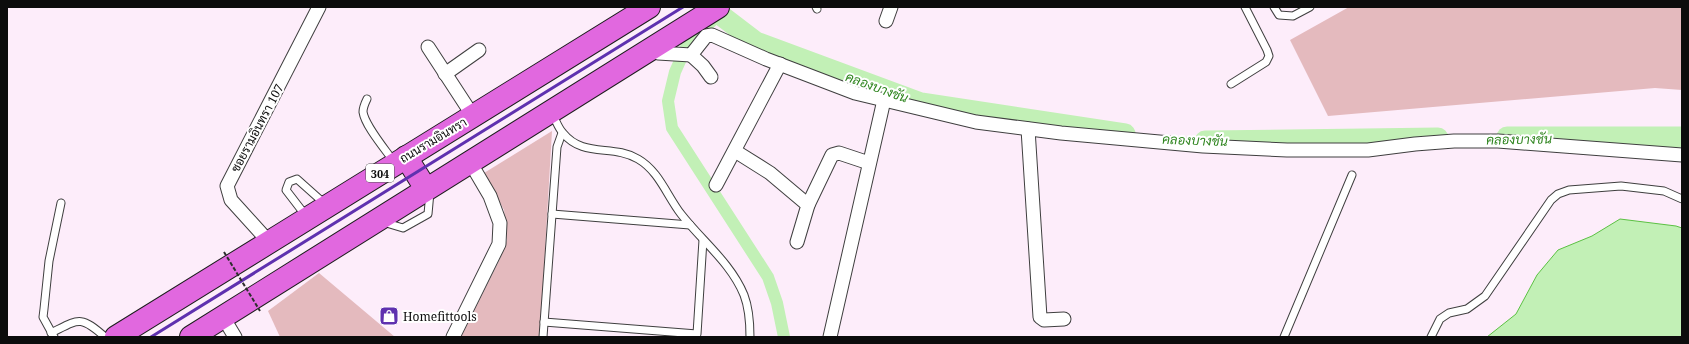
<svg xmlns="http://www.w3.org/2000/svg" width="1689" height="344" viewBox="0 0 1689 344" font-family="'Noto Serif',Sarabun,serif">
<rect width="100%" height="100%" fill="#fdedfa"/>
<g fill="#e4babe">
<polygon points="1349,7 1682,7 1682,90 1655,88 1328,116 1290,40"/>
<polygon points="552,131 540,337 461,337 500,259 507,240 504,210 484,173"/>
<polygon points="319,273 395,337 280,337 268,311"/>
</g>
<polygon fill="#c2f0b6" stroke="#5bc143" points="1620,219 1676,226 1682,228 1682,337 1487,337 1516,314 1537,275 1558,250 1592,236"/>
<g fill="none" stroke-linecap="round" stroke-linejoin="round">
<polyline stroke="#c2f0b6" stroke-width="12" points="714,19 688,43 675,72 668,101 672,128 768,277 777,303 784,337"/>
<g stroke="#c2f0b6" stroke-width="21">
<polyline points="710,7 756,42 921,103 1125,134"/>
<polyline points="1507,137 1682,137"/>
<polyline points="1205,141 1438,138"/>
</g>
<g stroke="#3f3f3f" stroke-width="9">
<g id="service">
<polyline points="816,7 817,9"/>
<polyline points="1274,7 1279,15 1293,16 1310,7"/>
<polyline points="1231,84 1266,62 1269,56 1267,50 1245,7"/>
<path d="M367,99c-2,4 -4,9 -4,13 2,14 22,37 31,50"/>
<path d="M552,114c4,6 6,14 11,19 20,25 50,11 75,26 21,12 29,37 43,55 21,27 50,49 63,81 5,13 6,28 6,42"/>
<polyline points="552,214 690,225"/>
<polyline points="306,216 286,190 289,182 297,179 325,204"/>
<polyline points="383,222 403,228 428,214 430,192"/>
<polyline points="544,322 697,334 703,240"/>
<path d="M51,333c28,-14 29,-18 54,4"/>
<polyline points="54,337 43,317 44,309 49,261 61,203"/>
<polyline points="543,337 557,147 562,133"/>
<polyline points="1284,337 1352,175"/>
<polyline points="1431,337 1440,319 1449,313 1467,309 1485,296 1551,200 1558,194 1569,190 1621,186 1664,191 1682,199"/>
</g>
</g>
<g stroke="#3f3f3f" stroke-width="15">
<g id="minor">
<polyline points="886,21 891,7"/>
<polyline points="428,47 473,116"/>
<polyline points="649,51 658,53 691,55 706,36 712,35 766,59 855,93 976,122 1061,133 1203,146 1287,150 1368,150 1415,144 1454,141 1498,141 1682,155"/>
<polyline points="691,55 703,66 711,77"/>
<polyline points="445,74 479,50"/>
<polyline points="1028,129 1040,317 1044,320 1064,319"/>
<polyline points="735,151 770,173 808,205 797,242"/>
<polyline points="716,185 780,64"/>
<polyline points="808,205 832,155 839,153 869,163"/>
<polyline points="269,242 231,200 227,186 319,7"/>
<polyline points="223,317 235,337"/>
<polyline points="453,337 499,244 500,223 490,196 470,162"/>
<polyline points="830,337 884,100"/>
</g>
</g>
<g stroke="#1d1d1d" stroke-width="24">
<g id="trunk">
<polyline points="406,157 426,189"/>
<polyline points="116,337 649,7"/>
<polyline points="191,337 718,7"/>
</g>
</g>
<use href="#service" stroke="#fff" stroke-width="7"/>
<use href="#minor" stroke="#fff" stroke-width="13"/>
<use href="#trunk" stroke="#e168df" stroke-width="22"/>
<polyline stroke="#5f31af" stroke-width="3" points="151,337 683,7"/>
<polyline stroke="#2e2e2e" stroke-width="2" stroke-dasharray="4 2" stroke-linecap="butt" points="224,252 260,311"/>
</g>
<defs>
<g id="shop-square" transform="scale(1)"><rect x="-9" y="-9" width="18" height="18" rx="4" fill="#5f31af" stroke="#fff"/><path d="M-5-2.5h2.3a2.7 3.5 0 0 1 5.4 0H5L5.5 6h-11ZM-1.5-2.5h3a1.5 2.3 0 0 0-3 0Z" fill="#fff"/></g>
</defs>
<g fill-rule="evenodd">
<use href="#shop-square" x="389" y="316"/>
</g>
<g text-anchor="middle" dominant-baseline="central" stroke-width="4" stroke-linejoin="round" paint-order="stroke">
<rect fill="#fff" stroke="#555" stroke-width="1" x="366" y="164" width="28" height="18" rx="3"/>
<g font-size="11" font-weight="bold" fill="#0c0c0c">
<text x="380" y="173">304</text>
</g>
<g font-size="12" fill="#0c0c0c" stroke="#fff">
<text transform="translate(257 128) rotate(-62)">ซอยรามอินทรา 107</text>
<text transform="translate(433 140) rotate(-31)">ถนนรามอินทรา</text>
</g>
<g font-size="12" fill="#0c0c0c" stroke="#fff" text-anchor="start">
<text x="403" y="316">Homefittools</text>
</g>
<g font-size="13" font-style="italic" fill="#2f851f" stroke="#fff">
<text transform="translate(877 87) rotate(20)">คลองบางชัน</text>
<text transform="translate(1519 139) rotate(-1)">คลองบางชัน</text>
<text transform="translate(1195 140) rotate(2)">คลองบางชัน</text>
</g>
</g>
<rect width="1689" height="344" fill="none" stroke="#0c0c0c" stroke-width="16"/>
</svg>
